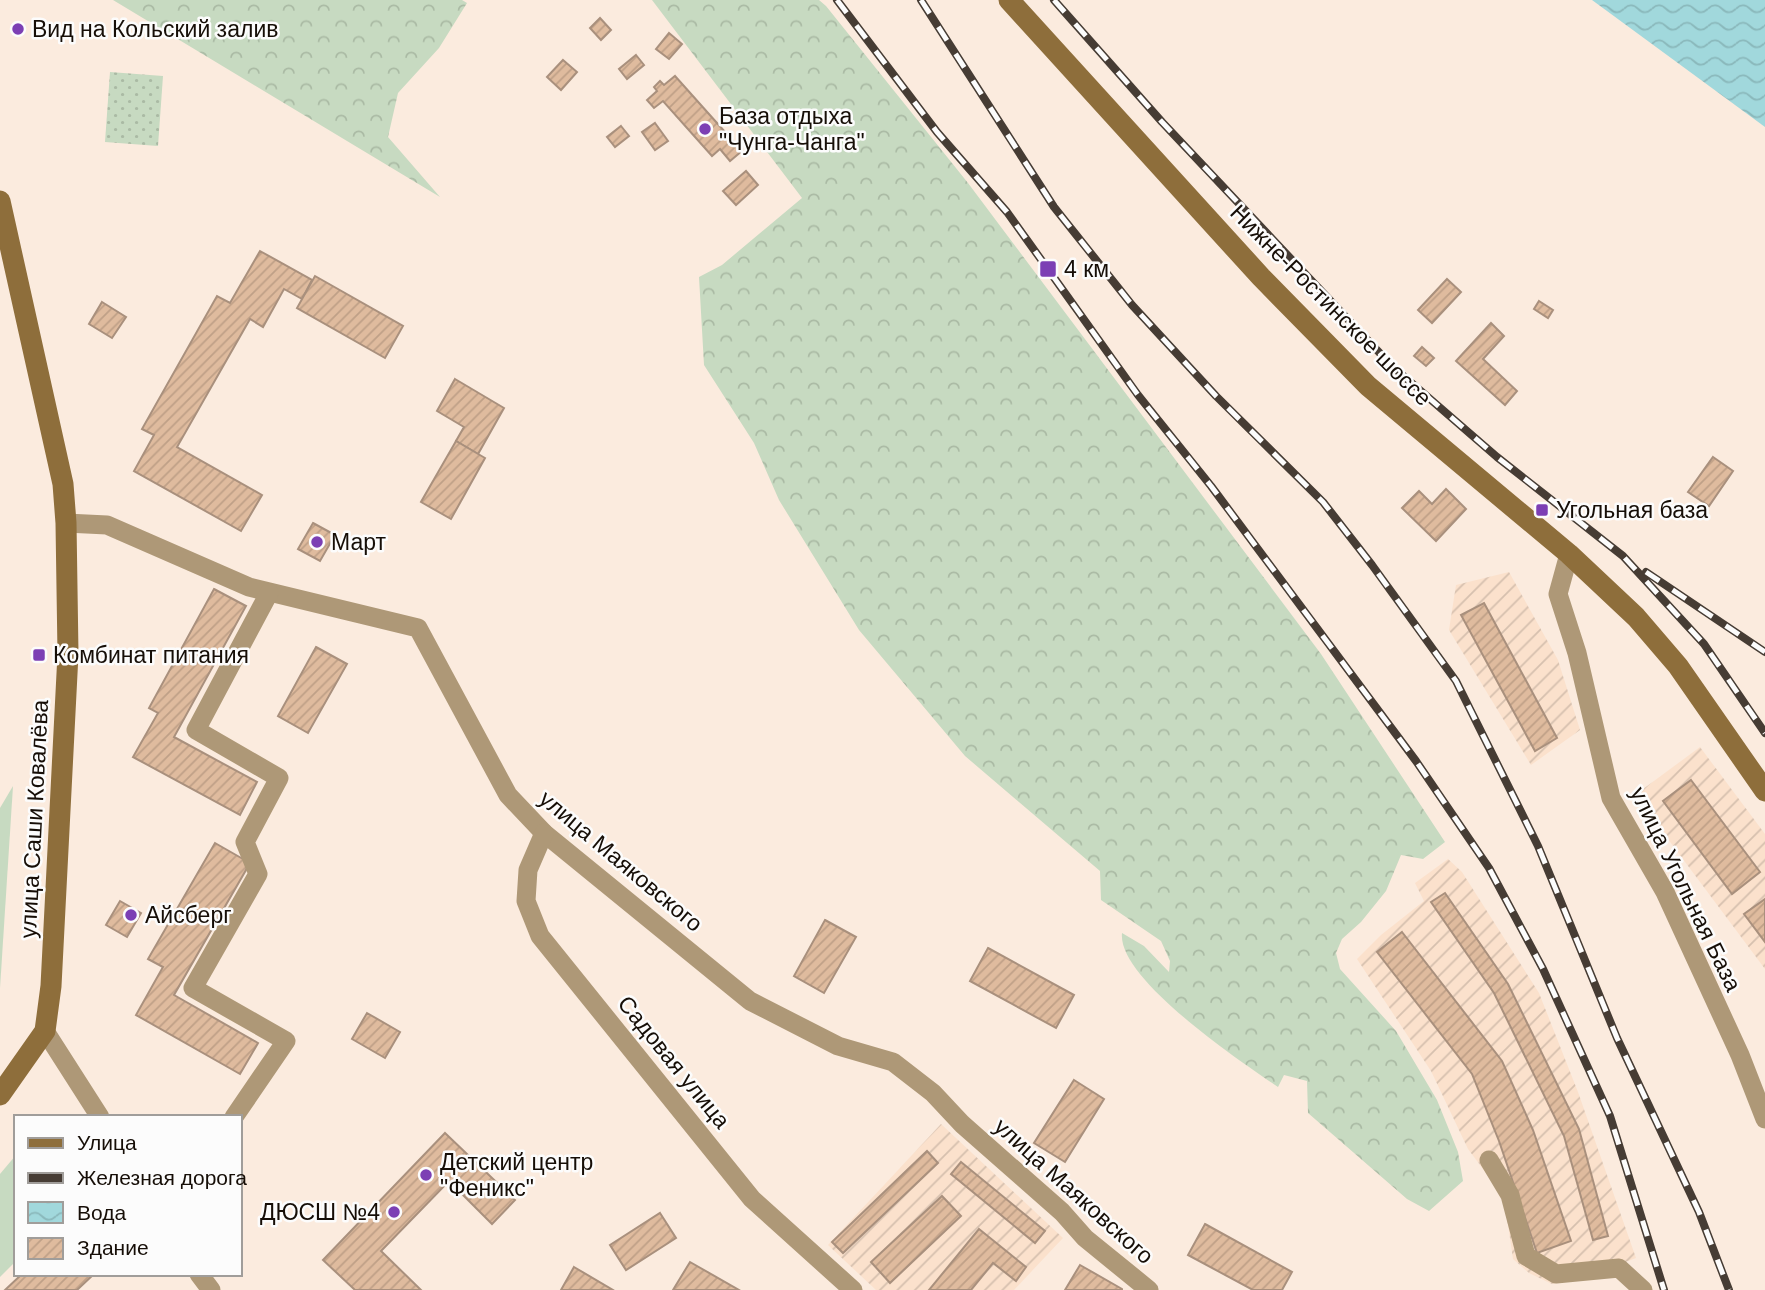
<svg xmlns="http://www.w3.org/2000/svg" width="1765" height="1290" viewBox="0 0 1765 1290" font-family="Arial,sans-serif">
<defs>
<pattern id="industrial-furrows" width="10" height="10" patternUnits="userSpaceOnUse" patternTransform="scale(1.75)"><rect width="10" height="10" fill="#fbe1cc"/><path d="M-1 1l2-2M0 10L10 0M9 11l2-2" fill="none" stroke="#d6c0ae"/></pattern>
<pattern id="forest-crowns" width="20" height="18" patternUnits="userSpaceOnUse" patternTransform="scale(1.75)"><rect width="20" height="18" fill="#c7dac1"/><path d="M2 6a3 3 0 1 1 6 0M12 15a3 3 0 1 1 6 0" fill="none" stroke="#aabaa4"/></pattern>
<pattern id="park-dots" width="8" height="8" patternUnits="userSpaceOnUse" patternTransform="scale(1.75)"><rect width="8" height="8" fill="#c7dac1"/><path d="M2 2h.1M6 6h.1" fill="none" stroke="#aabaa4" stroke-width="1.8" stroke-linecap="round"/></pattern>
<pattern id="water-waves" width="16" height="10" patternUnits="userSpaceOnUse" patternTransform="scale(1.75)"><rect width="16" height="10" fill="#a1d8dc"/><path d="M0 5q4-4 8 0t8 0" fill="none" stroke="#8ab8bb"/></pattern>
<pattern id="building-hatch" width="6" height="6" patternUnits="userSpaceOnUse" patternTransform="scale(1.75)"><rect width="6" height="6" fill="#dfbb9e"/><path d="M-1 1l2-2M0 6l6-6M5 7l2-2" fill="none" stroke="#bfa087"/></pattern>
</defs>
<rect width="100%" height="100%" fill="#fbebde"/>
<g fill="url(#industrial-furrows)">
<polygon points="1509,572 1558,660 1580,730 1531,765 1449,630 1456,585"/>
<polygon points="1700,747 1765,834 1765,969 1635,795"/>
<polygon points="1448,859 1462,872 1539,993 1578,1092 1636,1258 1591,1275 1552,1284 1529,1273 1513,1259 1504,1197 1468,1149 1431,1071 1357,959 1381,935 1424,901 1415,883"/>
<polygon points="941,1124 1063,1238 1014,1290 876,1290 828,1245"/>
</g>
<g fill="#c7dac1">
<polygon points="13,786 0,988 0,808"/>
<polygon points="16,1155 16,1261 0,1277 0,1174"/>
</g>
<g fill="url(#forest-crowns)">
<polygon points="113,0 462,0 467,3 439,48 398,93 388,137 440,197"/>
<path d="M652,0h167l7,6 142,177 353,471 124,188 -22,17 -22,-4 -15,36 -25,31 -19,17 -6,14 4,16 56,62 41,69 21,52 5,29 -34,30 -22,-12 -99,-86 -1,-32 -23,-6 -6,12c-35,-24 -161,-108 -156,-154l22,13 25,26 1,-11 -9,-20 -60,-41 -1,-29 -135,-115 -106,-126 -80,-130 -25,-57 -50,-78 -5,-88 23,-12 80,-67z"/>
</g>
<polygon fill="url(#park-dots)" points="110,72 163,76 158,146 105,142"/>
<polygon fill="url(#water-waves)" points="1592,0 1765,0 1765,127"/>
<g fill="url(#building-hatch)" stroke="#a9907d" stroke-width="2">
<polygon points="600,18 611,30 601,40 590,28"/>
<polygon points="669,33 682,44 669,59 656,49"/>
<polygon points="636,55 644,65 627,79 619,69"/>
<polygon points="563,60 577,72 561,90 547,77"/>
<polygon points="675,76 742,151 730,161 720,149 712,156 663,101 654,108 647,100 657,91 654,87 660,81 664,85"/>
<polygon points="655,123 668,141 655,150 642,132"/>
<polygon points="621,126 629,136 615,147 607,137"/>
<polygon points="746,171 758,185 736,205 723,191"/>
<polygon points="260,251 312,280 302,299 284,289 263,327 250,319 177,447 262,495 241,531 134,471 154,435 142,429 217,296 230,303"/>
<polygon points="315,276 403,326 385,358 297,308"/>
<polygon points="1447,279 1461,292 1432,323 1418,310"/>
<polygon points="1539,301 1553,310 1548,318 1534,309"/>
<polygon points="102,302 126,317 112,338 89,324"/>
<polygon points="1491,323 1504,336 1483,359 1517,391 1505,405 1456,361"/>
<polygon points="1422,347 1434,358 1426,366 1414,356"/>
<polygon points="455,379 504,408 478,454 456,441 464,427 437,411"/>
<polygon points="456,441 485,458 451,519 421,502"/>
<polygon points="1713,457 1733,471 1709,506 1688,492"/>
<polygon points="1446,489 1466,509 1436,541 1402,508 1419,491 1432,504"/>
<polygon points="313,523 335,535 320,561 298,549"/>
<polygon points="214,589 246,606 174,737 257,782 240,815 133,757 158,713 149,708"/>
<polygon points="1484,603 1557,738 1535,751 1461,615"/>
<polygon points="316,647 347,664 308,733 278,716"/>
<polygon points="1691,780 1760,872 1732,894 1663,801"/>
<polygon points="215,843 250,863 174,995 258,1043 240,1074 136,1015 163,967 148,959"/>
<polygon points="1445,893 1508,984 1579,1129 1608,1236 1593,1240 1564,1136 1494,993 1431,902"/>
<polygon points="1765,899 1765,942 1744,914"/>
<polygon points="120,901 141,913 127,937 106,925"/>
<polygon points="825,920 856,937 824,993 794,976"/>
<polygon points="1402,932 1502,1061 1533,1130 1571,1241 1537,1253 1499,1141 1472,1074 1377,952"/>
<polygon points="988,948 1074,995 1056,1028 970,981"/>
<polygon points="367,1013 400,1032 385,1058 352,1039"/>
<polygon points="1074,1080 1104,1099 1065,1162 1034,1143"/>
<polygon points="445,1133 515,1200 492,1224 449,1181 381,1251 421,1290 355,1290 323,1260"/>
<polygon points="927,1151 938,1163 843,1253 832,1242"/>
<polygon points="961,1162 1045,1231 1035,1243 951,1174"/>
<polygon points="942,1196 961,1216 890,1283 871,1262"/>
<polygon points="660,1213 676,1238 626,1270 610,1245"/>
<polygon points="1205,1224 1292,1272 1282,1290 1253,1290 1188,1255"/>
<polygon points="979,1229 1026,1267 1016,1281 993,1263 971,1290 929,1290"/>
<polygon points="690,1262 739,1290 673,1290"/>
<polygon points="1080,1265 1122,1289 1122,1290 1065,1290"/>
<polygon points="574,1267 613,1290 561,1290"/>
<polygon points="22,1274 94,1274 77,1290 5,1290"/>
</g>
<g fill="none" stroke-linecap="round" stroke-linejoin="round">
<g stroke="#ae9877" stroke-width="19">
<polyline points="66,523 107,525 249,587 418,628 508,795 544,833 750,1001 838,1046 893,1062 933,1093 962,1124 1062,1212 1085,1238 1149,1290"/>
<polyline points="1569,554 1558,594 1577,653 1611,798 1665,892 1740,1055 1765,1119"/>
<polyline points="544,833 528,870 526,901 540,936 752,1199 853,1290"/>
<polyline points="45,1031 100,1117"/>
<polyline points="234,1117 286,1041 193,988 258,874 245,842 279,778 196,730 269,593"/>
<polyline points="1489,1160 1510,1195 1526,1256 1556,1274 1619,1268 1643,1290"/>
<polyline points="199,1274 211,1290"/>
</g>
<g stroke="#8e6e3b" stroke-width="21">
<polyline points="1009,0 1261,277 1368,386 1569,554 1636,617 1678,666 1765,791"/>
<polyline points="0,201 63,484 66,523 68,654 51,986 45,1031 0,1095"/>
</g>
<g stroke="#463c34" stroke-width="8">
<g id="rail">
<polyline points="837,0 937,132 1007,212 1138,395 1211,486 1416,761 1489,868 1543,969 1610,1116 1664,1290"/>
<polyline points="921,0 1054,207 1132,305 1216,396 1323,502 1372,565 1456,681 1538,846 1617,1038 1699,1212 1729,1290"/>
<polyline points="1054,0 1162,122 1392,366 1497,457 1623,556 1704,644 1765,733"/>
<polyline points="1646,572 1765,652"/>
</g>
</g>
<use href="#rail" stroke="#fcfcfc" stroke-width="5" stroke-dasharray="16" stroke-linecap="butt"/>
</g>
<g fill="#7c3fb4" stroke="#fcfcfc" stroke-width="2.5">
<circle cx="18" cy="29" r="7"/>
<circle cx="705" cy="129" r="7"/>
<rect x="1039" y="260" width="18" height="18" rx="3.5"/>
<rect x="1535" y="503" width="14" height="14" rx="3.5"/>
<circle cx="317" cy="542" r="7"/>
<rect x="32" y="648" width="14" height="14" rx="3.5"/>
<circle cx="131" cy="915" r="7"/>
<circle cx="426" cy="1175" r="7"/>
<circle cx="394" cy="1212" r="7"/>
</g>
<g text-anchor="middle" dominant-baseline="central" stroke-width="5" stroke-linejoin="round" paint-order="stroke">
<g font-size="23" fill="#160e07" stroke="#fcfcfc" text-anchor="start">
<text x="32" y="29">Вид на Кольский залив</text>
<text x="719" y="116">База отдыха<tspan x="719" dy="26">"Чунга-Чанга"</tspan></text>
<text x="1064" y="269">4 км</text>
<text x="1556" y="510">Угольная база</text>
<text x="331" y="542">Март</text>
<text x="53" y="655">Комбинат питания</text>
<text x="145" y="915">Айсберг</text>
<text x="440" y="1162">Детский центр<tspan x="440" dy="26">"Феникс"</tspan></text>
<text x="380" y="1212" text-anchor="end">ДЮСШ №4</text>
</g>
<g font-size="23" fill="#160e07" stroke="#fcfcfc">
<text transform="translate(1331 305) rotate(45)">Нижне-Ростинское шоссе</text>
<text transform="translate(34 819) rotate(-87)">улица Саши Ковалёва</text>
<text transform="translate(621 861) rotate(40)">улица Маяковского</text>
<text transform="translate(1686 889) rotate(64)">улица Угольная База</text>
<text transform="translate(674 1062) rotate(51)">Садовая улица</text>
<text transform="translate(1074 1191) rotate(42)">улица Маяковского</text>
</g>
</g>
<rect x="14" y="1115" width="228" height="161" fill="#fcfcfc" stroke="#a09d9a" stroke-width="2"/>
<rect x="28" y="1138" width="35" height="10" fill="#8e6e3b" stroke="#a09d9a" stroke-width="2"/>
<text x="77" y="1150" font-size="21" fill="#160e07">Улица</text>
<rect x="28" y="1173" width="35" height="10" fill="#463c34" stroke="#a09d9a" stroke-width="2"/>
<text x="77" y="1185" font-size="21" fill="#160e07">Железная дорога</text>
<rect x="28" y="1202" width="35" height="21" fill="url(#water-waves)" stroke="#a09d9a" stroke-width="2"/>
<text x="77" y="1220" font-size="21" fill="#160e07">Вода</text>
<rect x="28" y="1238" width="35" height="21" fill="url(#building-hatch)" stroke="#a09d9a" stroke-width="2"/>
<text x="77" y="1255" font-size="21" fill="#160e07">Здание</text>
</svg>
